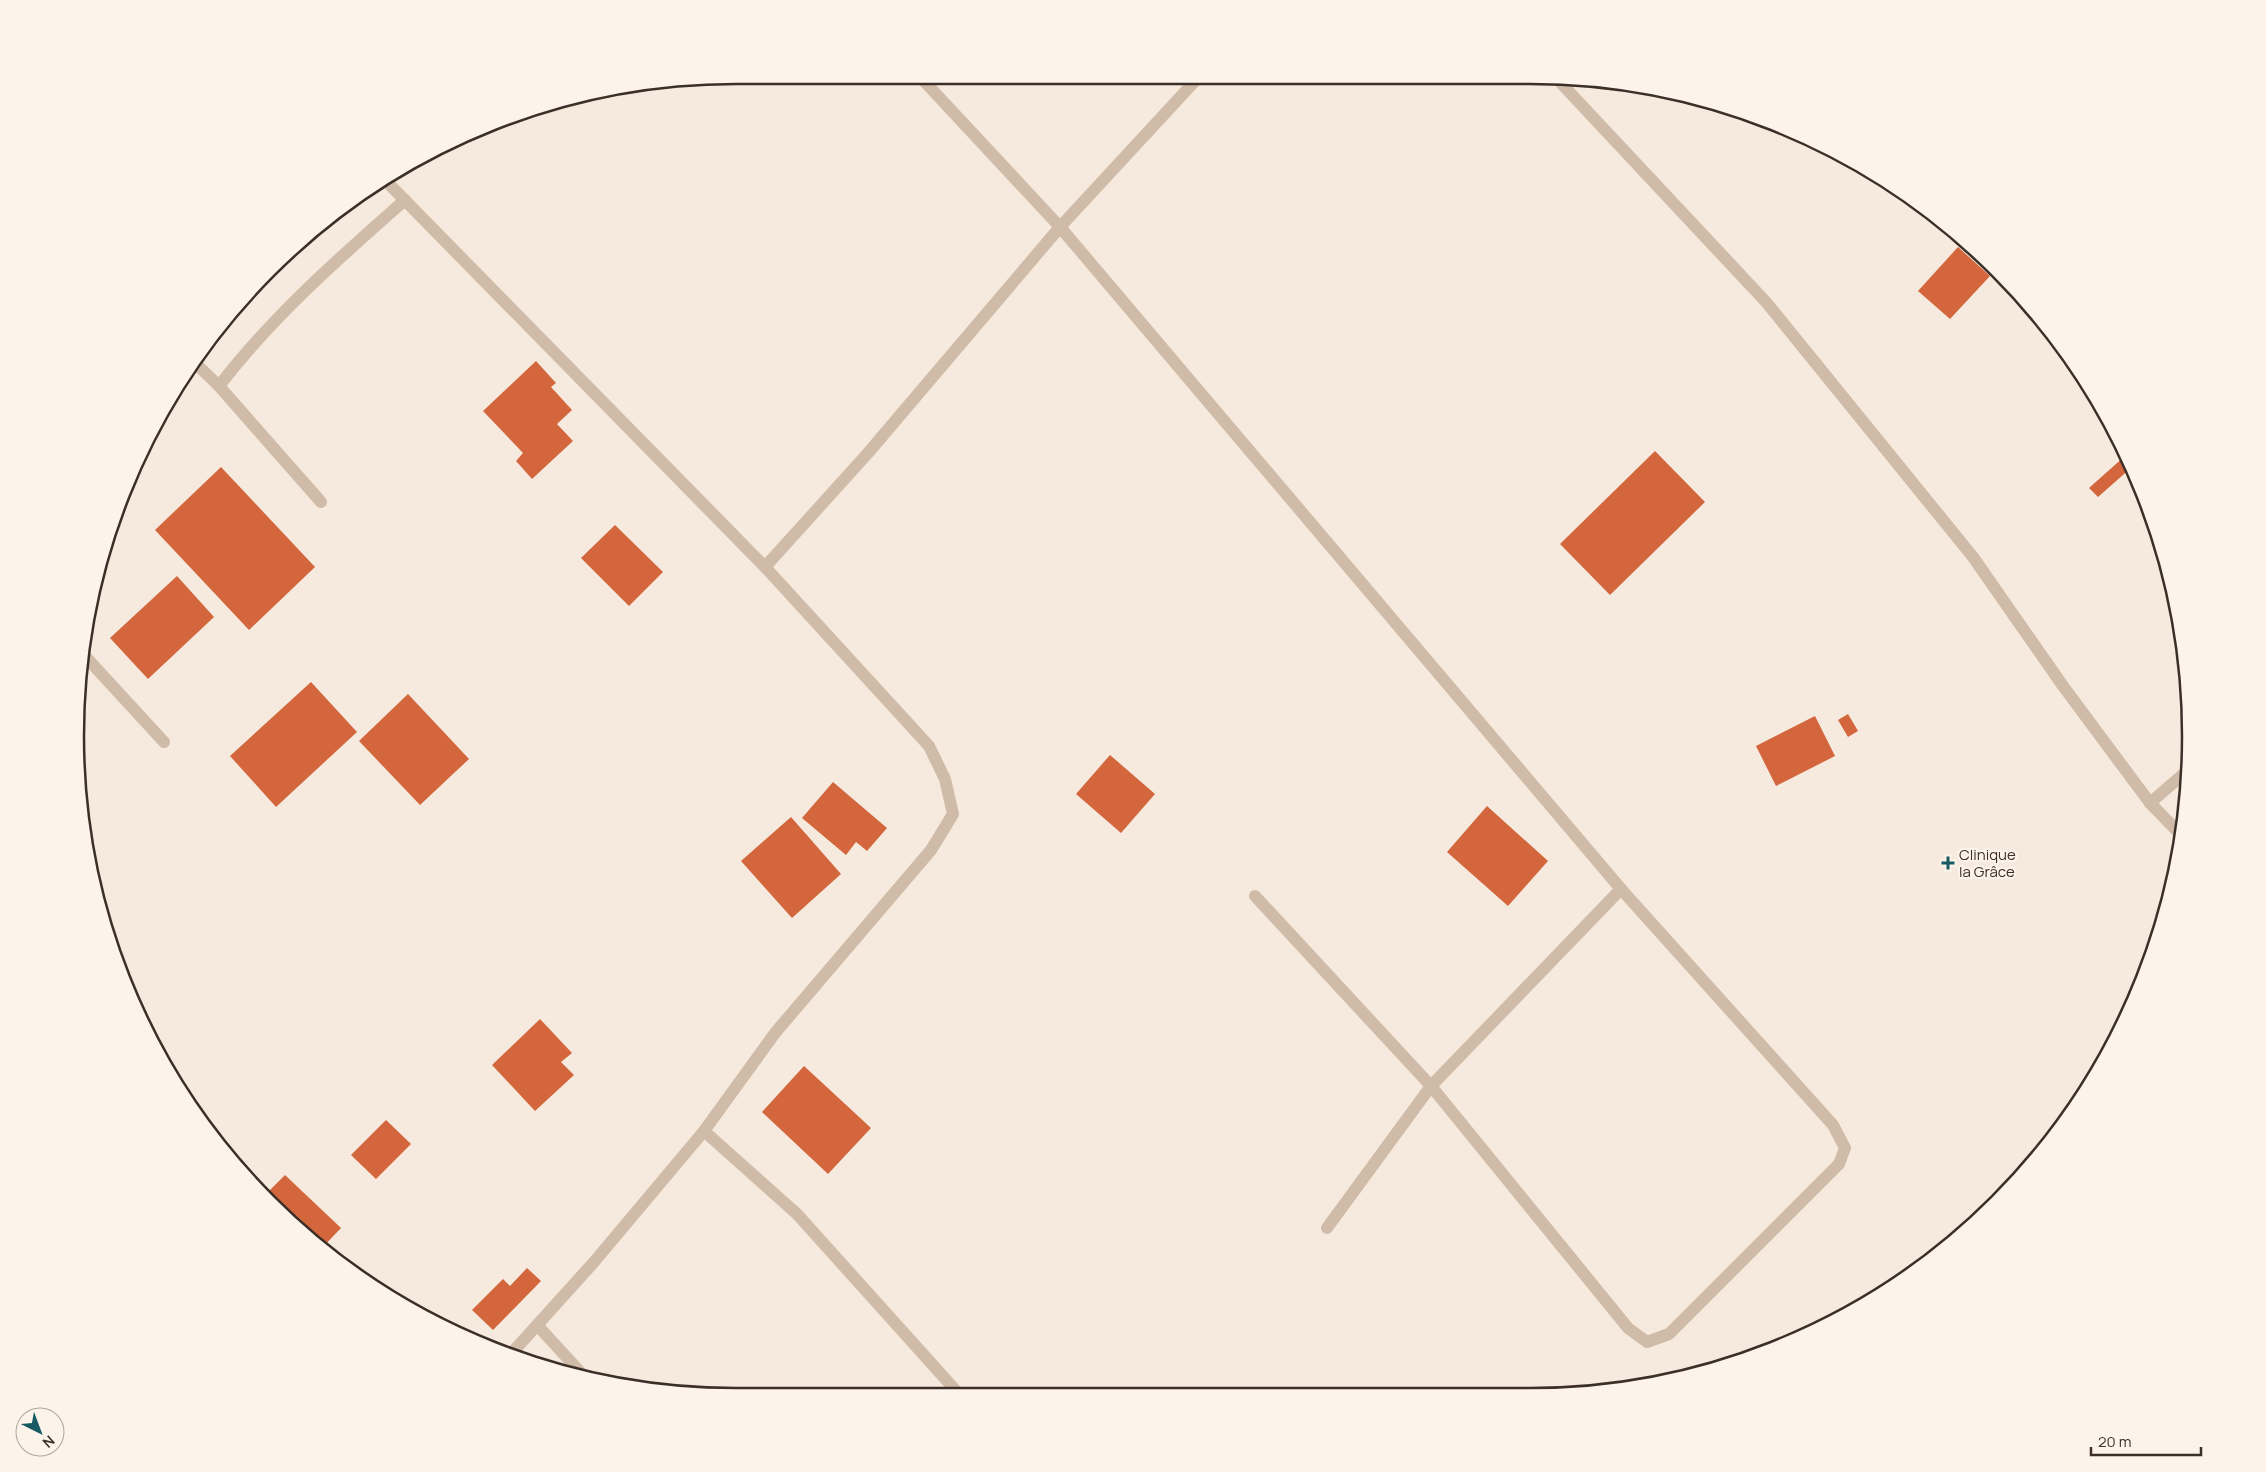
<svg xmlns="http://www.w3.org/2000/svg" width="2266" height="1472" viewBox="0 0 2266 1472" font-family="Manrope,sans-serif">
<rect width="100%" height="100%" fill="#f5eadd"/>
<g fill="#d3663c">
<polygon points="1958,247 1990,276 1950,319 1918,291"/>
<polygon points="536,361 556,383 551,387 572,410 557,424 573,441 532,479 516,461 523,453 483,411"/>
<polygon points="1655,451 1705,502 1610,595 1560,544"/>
<polygon points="2125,456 2132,467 2098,497 2089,488"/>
<polygon points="221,467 315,567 249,630 155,530"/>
<polygon points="615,525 663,572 629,606 581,558"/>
<polygon points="177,576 214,617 148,679 110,638"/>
<polygon points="311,682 357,732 276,807 230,756"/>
<polygon points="408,694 469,759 420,805 359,741"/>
<polygon points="1848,714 1858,731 1848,737 1838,720"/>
<polygon points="1815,716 1835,756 1776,786 1756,746"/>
<polygon points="1110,755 1155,794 1121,833 1076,794"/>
<polygon points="833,782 887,828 867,851 856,842 846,855 802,818"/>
<polygon points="1487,806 1548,861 1508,906 1447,852"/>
<polygon points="791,817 841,874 792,918 741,861"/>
<polygon points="540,1019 572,1053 561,1062 574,1075 535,1111 492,1065"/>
<polygon points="804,1066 871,1128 828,1174 762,1112"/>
<polygon points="386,1120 411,1144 376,1179 351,1155"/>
<polygon points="285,1175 341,1228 321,1249 300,1233 266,1194"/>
<polygon points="527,1268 541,1281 493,1330 472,1310 503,1279 510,1286"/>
</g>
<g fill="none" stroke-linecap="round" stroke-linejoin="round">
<g stroke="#cfbba7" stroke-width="12">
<polyline points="924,81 1060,227 1621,889 1833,1125 1845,1148 1839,1164 1669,1334 1647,1342 1628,1328 1431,1086 1255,896"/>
<polyline points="1559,81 1766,302 1973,557 2063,686 2150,803 2182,836"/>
<polyline points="384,179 765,567 929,746 945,779 953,814 931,850 775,1033 704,1131 594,1262 511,1354"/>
<polyline points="193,361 219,386 321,502"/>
<path d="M219,386c54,-70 120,-128 186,-186"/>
<polyline points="765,567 868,453 1060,227 1195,81"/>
<polyline points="84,655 164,742"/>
<polyline points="2150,803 2187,771"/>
<polyline points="704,1131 797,1214 958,1393"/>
<polyline points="1327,1228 1431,1086 1621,889"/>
<polyline points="538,1326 581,1373"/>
</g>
</g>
<path fill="#185a62" stroke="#fcf4ea" stroke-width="2" d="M1945.5 855.5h5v5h5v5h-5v5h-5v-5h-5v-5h5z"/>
<g text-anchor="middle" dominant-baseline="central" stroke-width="4.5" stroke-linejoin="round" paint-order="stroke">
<g font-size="15" fill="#3b2f28" stroke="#fcf4ea" text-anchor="start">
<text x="1959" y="854">Clinique<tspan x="1959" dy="17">la Grâce</tspan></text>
</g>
</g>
<path d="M0 0H2266V1472H0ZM736 84H1530A652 652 0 0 1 2182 736V736A652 652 0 0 1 1530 1388H736A652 652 0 0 1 84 736V736A652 652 0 0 1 736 84Z" fill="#fcf4ea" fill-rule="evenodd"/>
<path fill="none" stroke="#3b2f28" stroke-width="2.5" d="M736 84H1530A652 652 0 0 1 2182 736V736A652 652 0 0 1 1530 1388H736A652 652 0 0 1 84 736V736A652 652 0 0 1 736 84Z"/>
<g transform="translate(40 1432) rotate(138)"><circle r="24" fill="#fcf4ea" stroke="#afa59c"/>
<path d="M0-4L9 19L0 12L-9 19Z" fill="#185a62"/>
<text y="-8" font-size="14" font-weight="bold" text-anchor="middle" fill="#3b2f28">N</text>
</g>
<path d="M2091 1447v8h110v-8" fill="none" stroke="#3b2f28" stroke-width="2.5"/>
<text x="2098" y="1447" font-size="15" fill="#3b2f28" stroke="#fcf4ea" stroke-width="4" paint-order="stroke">20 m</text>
</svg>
